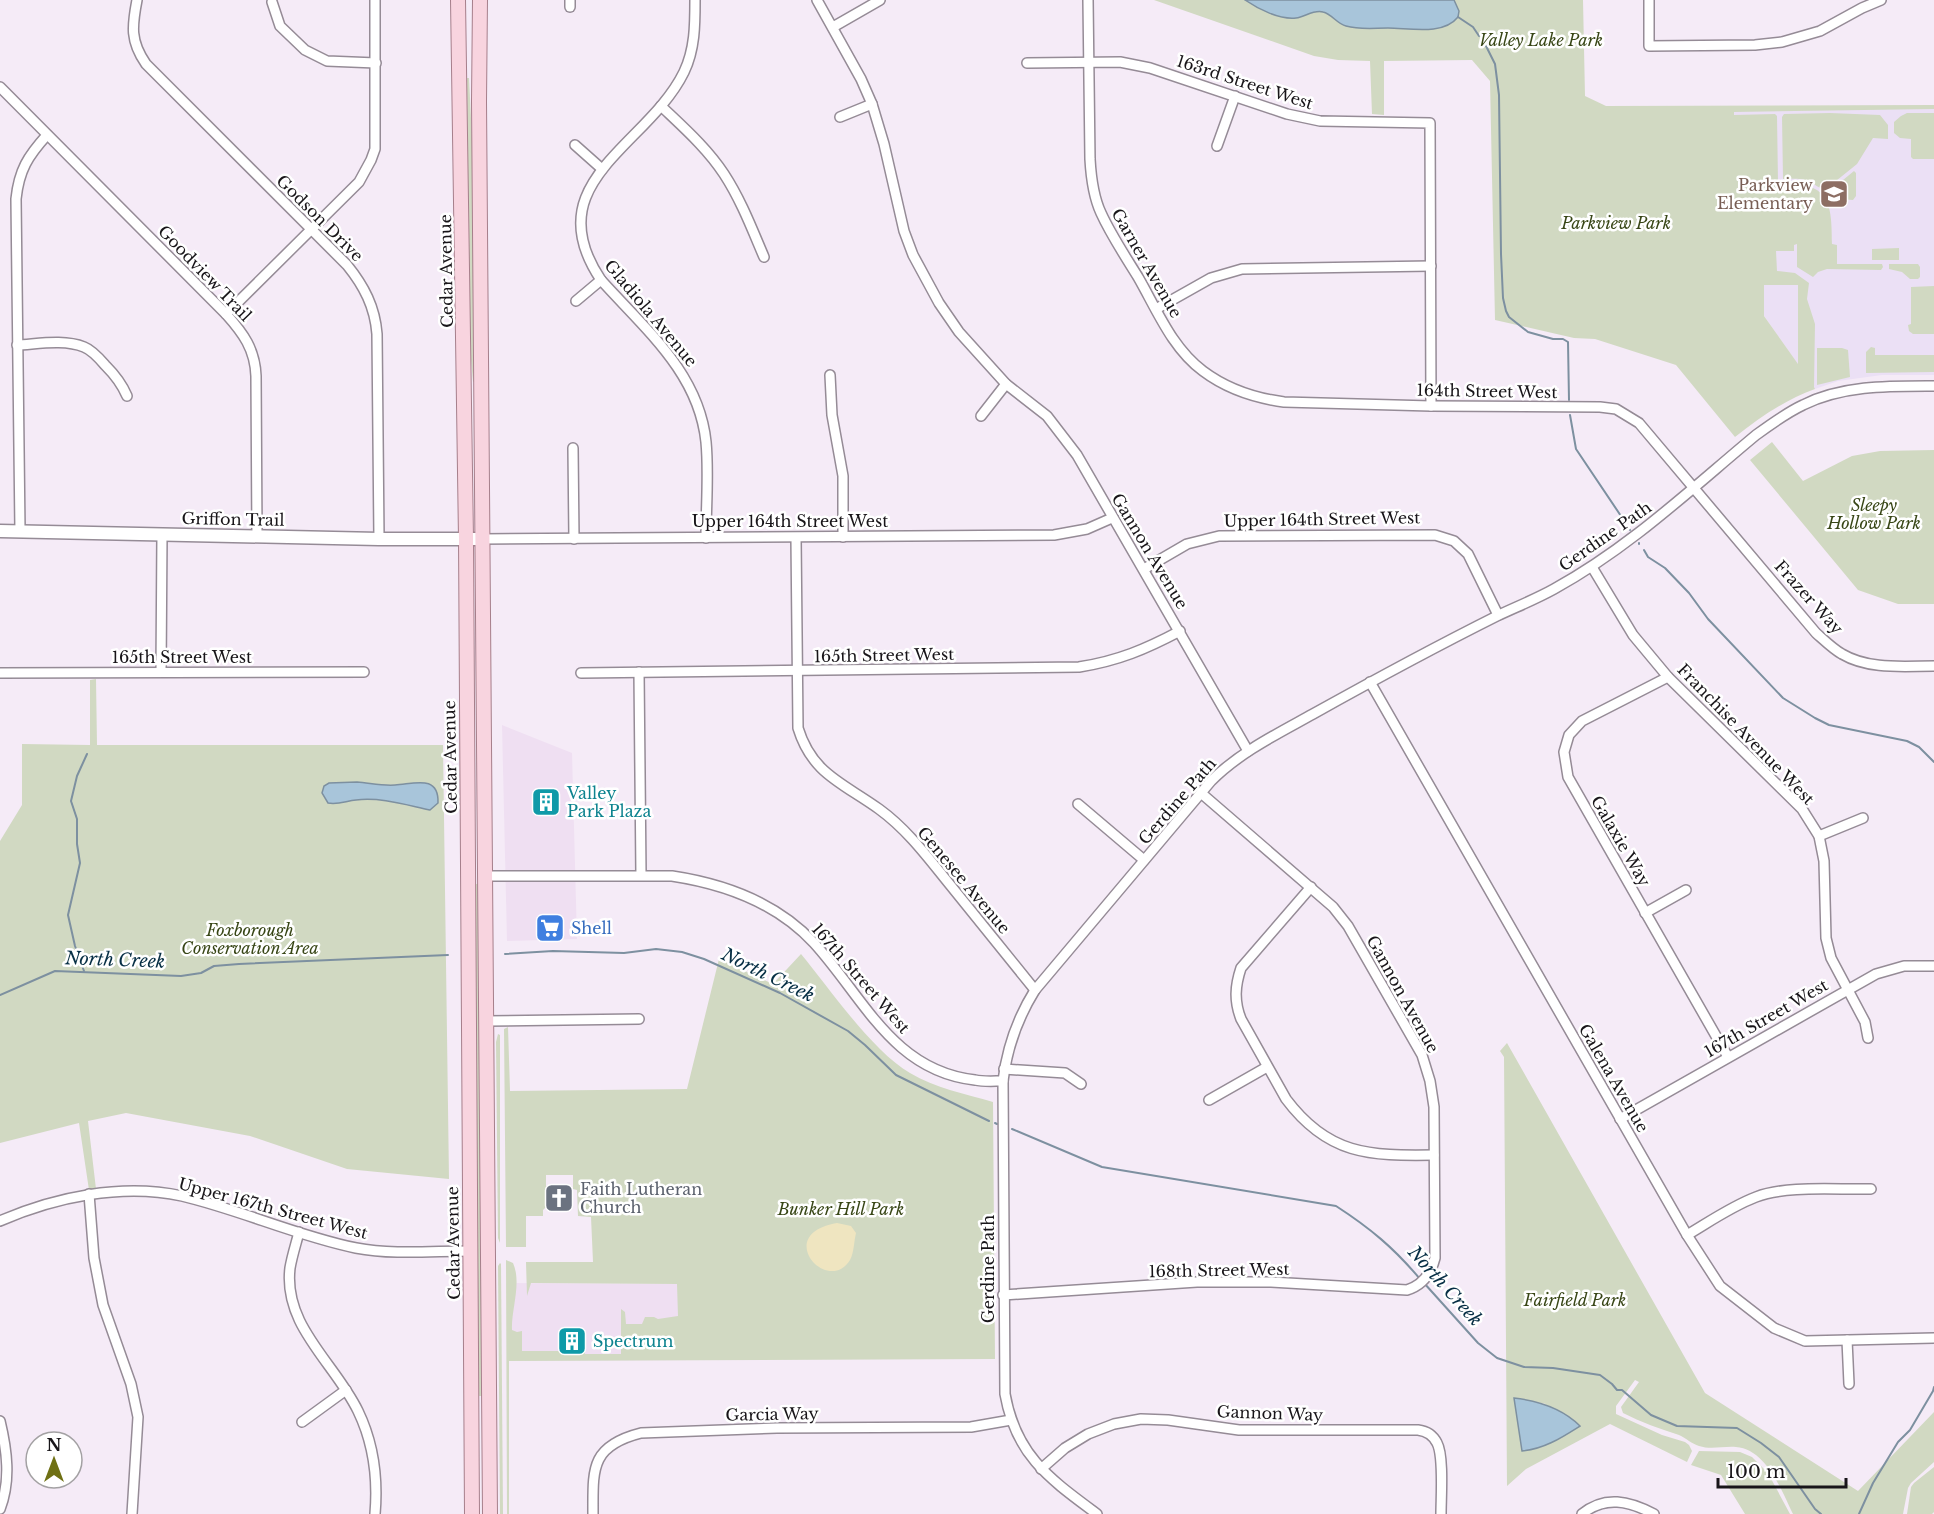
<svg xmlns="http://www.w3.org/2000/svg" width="1934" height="1514" viewBox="0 0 1934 1514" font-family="'Libre Baskerville',serif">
<rect width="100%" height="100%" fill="#f5ebf7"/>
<g fill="#efdff2">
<polygon points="502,725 572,753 577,939 507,941"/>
<polygon points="507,1283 690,1284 691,1360 509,1361"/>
</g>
<polygon fill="#ebe0f5" points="1934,105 1934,375 1882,375 1838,381 1815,389 1735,274 1734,107"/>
<g fill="#d1d9c2" fill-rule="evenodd">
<path d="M1154,0h429l2,96 21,10 328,-1v4l-200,3v3l41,-1 2,2 1,66c50,2 54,15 54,62l5,1v19h45l1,3 -2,3 -54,-1 -9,3 -5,5 -16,-10v-23l-3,1v6h-18l1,20 18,2 14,10 -2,16 8,25 -1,63 1,2c-30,11 -55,28 -80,48l-59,-72 -81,-26 -21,-1 -79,-18 -5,-239 -18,-21 -88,1v54l-12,-1 -2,-53 -32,-1 -24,-4zM1764,285h34v79l-34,-48z"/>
<polygon points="467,78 469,78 472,138 475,381 473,382 469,337"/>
<path d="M1830,113l50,2 8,10v14l-15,-1 -16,26 -31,25c-7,0 -11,-5 -18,-8 -8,-3 -16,-2 -25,-2l-1,-62 2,-3z"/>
<polygon points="1907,113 1934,113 1934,159 1913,159 1911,157 1911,139 1900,138 1894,133 1894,122 1901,116"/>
<polygon points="1854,171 1856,173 1856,196 1853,200 1839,199 1832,189"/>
<polygon points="1899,248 1899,260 1872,260 1872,249"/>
<polygon points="1889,264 1918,264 1920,267 1920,277 1918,279 1910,279 1902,272 1889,269"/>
<polygon points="1934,286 1934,334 1913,334 1909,331 1908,325 1911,324 1911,287"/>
<polygon points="1871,347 1875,348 1875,355 1934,355 1934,372 1866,373 1866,352"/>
<polygon points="1817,348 1842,348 1848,350 1850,377 1817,385"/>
<polygon points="1772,442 1803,481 1852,456 1880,451 1934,450 1934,604 1898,604 1858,590 1750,460"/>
<polygon points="96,679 97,745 443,745 449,1179 347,1169 250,1136 126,1113 88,1121 96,1189 89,1190 79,1123 0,1143 0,841 22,805 22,744 90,745 90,680"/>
<polygon points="473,884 479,884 483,1396 477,1396"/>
<path d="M801,954c29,35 71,97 109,119 25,15 56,21 83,29l2,257 -486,2v153h-2l-1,-254 7,3c9,20 -2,47 -1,67l5,2 5,-1v20h63v3h36v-45l4,3 1,12h16l3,-7h9l4,2 20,-3 -1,-32 -146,-1 -4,13 -1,-34h67l-2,-45 -13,-1 -1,-26 -4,-1v-14h-27v32l-3,3v6h-17v31h-20l-2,-218 4,-2 2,64 177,-2 32,-130 54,25z"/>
<polygon points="498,1034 500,1035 500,1243 498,1238 496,1042"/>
<path d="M1507,1043l198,350 153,98 76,-79v50l-23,21 -3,5 -5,26h-110c-11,-23 -27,-65 -57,-67 -13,-1 -25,3 -37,-1 -7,-2 -13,-8 -20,-11 -19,-6 -38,-13 -56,-22l-2,-6 18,-25 -4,-2 -19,26v8l46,21 23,7 4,3 3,6 -5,11 -77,-38 -84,45 -19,17 -3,-429 -4,-6zM1515,1398l31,6 -27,17z"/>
<polygon points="500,1263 501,1264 503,1514 500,1514 498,1266"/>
<polygon points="1699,1451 1740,1452 1752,1457 1768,1473 1790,1514 1745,1514 1721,1475 1691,1465"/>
<polygon points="1934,1467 1934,1512 1932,1514 1907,1514 1911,1487 1914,1483"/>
</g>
<path fill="#efe5c0" d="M837,1223l14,3 5,7c-2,8 -2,20 -6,27 -22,36 -78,-26 -13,-37z"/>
<g fill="#a8c5da" stroke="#7d90a0" stroke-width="1.5">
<path d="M1245,0h209l5,11 -1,6c-15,19 -49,11 -70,11 -14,0 -28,2 -42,-2 -9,-2 -14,-12 -23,-14 -9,-3 -18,5 -27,6 -16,2 -38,-9 -51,-18z"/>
<path d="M357,782c13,1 25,4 38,3 19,-1 44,-11 43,18l-8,7c-24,-5 -49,-13 -74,-10 -10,1 -18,5 -28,3l-6,-10 2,-7 5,-3z"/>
<path d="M1514,1398c25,3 48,10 66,28 -19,12 -36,23 -58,25z"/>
</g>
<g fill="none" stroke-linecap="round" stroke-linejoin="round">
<g stroke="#7d90a0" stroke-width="2">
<polyline points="1458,17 1473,27 1479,36"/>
<polyline points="1486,46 1495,64 1499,95 1501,254 1503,298 1506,311 1509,317 1528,332 1553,339 1563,339 1568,342 1569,400"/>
<polyline points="1570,415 1576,449 1625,522"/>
<polyline points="1628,527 1630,530"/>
<polyline points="1639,543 1639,544"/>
<polyline points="1644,550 1648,557 1665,568 1689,593 1708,619 1783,698 1815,718 1829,725 1907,741 1919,747 1934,762"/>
<polyline points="505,954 553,951 624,953 656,949 682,952 704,959 780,993 848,1031 865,1045 896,1075 989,1121"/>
<polyline points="84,971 75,946 68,915 80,863 77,844 77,819 71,801 77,776 87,754"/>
<polyline points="0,995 55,971 181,976 201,973 214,966 239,964 448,955"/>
<polyline points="995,1123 997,1124"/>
<path d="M1012,1129l90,38 234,39c34,22 58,42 84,73"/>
<polyline points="1424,1283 1478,1343 1497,1358 1524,1367 1553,1368 1600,1375 1612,1384 1617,1390 1622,1390 1651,1415 1677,1426 1737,1428 1761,1443 1779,1457 1815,1509 1821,1514"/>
<polyline points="1859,1514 1873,1483 1898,1442 1910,1430 1933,1391 1934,1387"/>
</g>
<g stroke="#958b96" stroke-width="12">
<g id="street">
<path d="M137,0c-5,26 -7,41 9,64l201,201c17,21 28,42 30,69l2,205"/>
<polyline points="570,0 570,7"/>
<path d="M695,0c0,25 0,49 -11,72 -36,74 -149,110 -83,208 44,49 98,93 105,162 3,31 0,64 0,96"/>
<polyline points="817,0 861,79 872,104 884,144 904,231 913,255 939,303 959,332 1006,384 1047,416 1077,455 1248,751"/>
<path d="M1088,0l2,159c1,18 3,37 11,54 10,22 24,43 37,64 19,33 34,71 65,94 24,18 51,27 81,31l147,4 169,1 16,2 23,14 177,210c8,7 17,16 26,21 27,16 62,12 92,12"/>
<polyline points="1649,0 1649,46 1755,45 1782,42 1820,31 1862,8 1881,0"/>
<polyline points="272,2 280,26 305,50 327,61 376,63"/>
<polyline points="833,27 880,0"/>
<polyline points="1027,63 1120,62 1150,68 1287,114 1320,121 1430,123 1431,406"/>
<path d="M0,87l226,227c17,19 29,35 30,62l1,160"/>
<path d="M661,106c22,21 46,42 63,68 17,26 28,55 40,83"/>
<polyline points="840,117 872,104"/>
<polyline points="575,145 602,169"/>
<polyline points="1217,146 1235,96"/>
<polyline points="576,301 601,280"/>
<polyline points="1156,309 1211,278 1242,269 1431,266"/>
<polyline points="226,314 359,182 371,160 375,149 375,0"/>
<path d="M17,345c21,-1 47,-6 67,2 8,3 15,11 21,18 9,9 17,19 22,31"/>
<polyline points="830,375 832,415 843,476 843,537"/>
<polyline points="981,416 1006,384"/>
<polyline points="573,448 574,539"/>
<path d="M20,531l-4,-332c3,-29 12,-43 31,-64"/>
<path d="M796,538l2,190c14,46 45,55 81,81 29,21 50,50 72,77 28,35 56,69 84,104"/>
<polyline points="482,539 1054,535 1087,529 1112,518"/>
<polyline points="1592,567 1633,635 1668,677 1802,809 1819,836 1824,861 1826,938 1831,958 1865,1022 1868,1038"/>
<polyline points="1144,569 1187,544 1219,536 1435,535 1454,541 1468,554 1498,615"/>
<polyline points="161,672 162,534"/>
<polyline points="639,672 641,875"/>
<polyline points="0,673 364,672"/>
<path d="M581,673l498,-6c39,-6 67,-18 101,-36"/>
<polyline points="1668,677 1582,721 1569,735 1564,752 1568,777 1728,1057"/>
<polyline points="1370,682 1687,1235 1720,1286 1774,1328 1805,1341 1934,1338"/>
<polyline points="1078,804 1144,860"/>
<polyline points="1819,836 1863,818"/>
<path d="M485,876h187c53,8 104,26 142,67 50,55 79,128 161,137 9,2 19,1 28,1"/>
<path d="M1311,887l-70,81c-6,18 -7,33 0,51l45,80c42,56 83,57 148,56"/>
<polyline points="1645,913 1686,890"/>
<polyline points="486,1021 639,1019"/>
<polyline points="1004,1069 1065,1073 1081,1084"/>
<polyline points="1209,1100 1267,1067"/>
<polyline points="1620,1119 1876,974 1904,966 1934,966"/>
<polyline points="89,1194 94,1258 103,1305 131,1384 138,1417 132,1514"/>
<path d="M0,1221c55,-24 122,-38 182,-25 59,14 115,40 174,52 37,7 76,3 114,3"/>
<path d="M299,1232c-3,12 -7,24 -9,36 -7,58 45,95 68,143 15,31 20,68 17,103"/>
<path d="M1687,1235c22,-13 45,-29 69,-38 31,-12 80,-7 115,-8"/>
<path d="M1003,1295l194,-13h74l136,8c16,-5 24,-16 28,-32l-1,-151 -4,-26 -8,-26 -74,-129 -15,-19 -132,-114"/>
<polyline points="1847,1340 1849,1384"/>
<path d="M0,1421c7,29 11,60 0,88"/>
<polyline points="302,1422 346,1390"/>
<path d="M1041,1469l24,-21 23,-14 26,-10 27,-5 27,1 71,10h179c8,1 15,5 19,13 7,13 4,54 4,71"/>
<path d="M593,1514c0,-45 -3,-68 48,-81l136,-5 194,-1 40,-7"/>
<path d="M1097,1514c-47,-35 -81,-58 -92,-120l-2,-313c4,-34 14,-62 32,-91l176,-209c29,-29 66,-47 102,-67 61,-34 122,-67 184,-98 19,-9 39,-17 57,-27 75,-41 137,-100 202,-154 15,-11 30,-22 47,-30 40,-20 87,-19 131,-19"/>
<path d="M1582,1514c23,-19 47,-13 72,0"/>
</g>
</g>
<g stroke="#958b96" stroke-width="15">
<polyline id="secondary" points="0,531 379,539 482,539"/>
</g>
<g stroke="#a67f8b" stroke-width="16">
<g id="primary">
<polyline points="458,0 466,539 472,1514"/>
<polyline points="480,0 479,101 490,1514"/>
</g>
</g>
<use href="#street" stroke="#fff" stroke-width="9"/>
<use href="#secondary" stroke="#fff" stroke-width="12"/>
<use href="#primary" stroke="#f8d4df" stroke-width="14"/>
</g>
<defs>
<g id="school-square" transform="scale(1.5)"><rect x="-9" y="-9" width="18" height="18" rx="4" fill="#8d6e63" stroke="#fff"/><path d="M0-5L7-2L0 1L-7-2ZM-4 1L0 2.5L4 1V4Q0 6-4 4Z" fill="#fff"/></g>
<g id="building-square" transform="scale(1.5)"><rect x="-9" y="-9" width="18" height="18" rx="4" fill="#0f9aa8" stroke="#fff"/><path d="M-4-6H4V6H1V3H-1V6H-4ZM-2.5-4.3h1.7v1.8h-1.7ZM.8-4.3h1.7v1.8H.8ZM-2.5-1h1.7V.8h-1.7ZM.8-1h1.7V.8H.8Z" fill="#fff"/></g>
<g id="supermarket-square" transform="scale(1.5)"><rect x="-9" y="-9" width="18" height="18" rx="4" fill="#3f7fe0" stroke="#fff"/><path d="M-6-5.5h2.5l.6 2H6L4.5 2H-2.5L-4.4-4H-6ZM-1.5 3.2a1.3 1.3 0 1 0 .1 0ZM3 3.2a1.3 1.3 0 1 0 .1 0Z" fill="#fff"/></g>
<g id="church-square" transform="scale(1.5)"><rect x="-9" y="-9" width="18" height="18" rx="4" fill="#6b7280" stroke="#fff"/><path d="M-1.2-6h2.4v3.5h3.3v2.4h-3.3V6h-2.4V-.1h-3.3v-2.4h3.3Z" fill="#fff"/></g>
</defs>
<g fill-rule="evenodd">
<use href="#school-square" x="1834" y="194"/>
<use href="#building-square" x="546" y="802"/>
<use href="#supermarket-square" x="550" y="928"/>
<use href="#church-square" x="559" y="1198"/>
<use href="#building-square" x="572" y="1341"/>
</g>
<g text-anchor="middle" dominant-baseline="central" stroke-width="5" stroke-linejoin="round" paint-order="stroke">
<g font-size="16" font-style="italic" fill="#384616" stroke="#fff">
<text x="1541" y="40">Valley Lake Park</text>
<text x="1616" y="223">Parkview Park</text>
<text x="1874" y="505">Sleepy<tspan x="1874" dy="18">Hollow Park</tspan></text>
<text x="250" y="930">Foxborough<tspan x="250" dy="18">Conservation Area</tspan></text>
<text x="841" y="1209">Bunker Hill Park</text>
<text x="1575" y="1300">Fairfield Park</text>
</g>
<g font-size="16" fill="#181519" stroke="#fff">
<text transform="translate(1245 82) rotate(18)">163rd Street West</text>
<text transform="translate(320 218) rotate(45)">Godson Drive</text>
<text transform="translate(1147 263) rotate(60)">Garner Avenue</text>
<text transform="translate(446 271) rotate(-91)">Cedar Avenue</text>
<text transform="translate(205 273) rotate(46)">Goodview Trail</text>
<text transform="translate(651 313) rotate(50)">Gladiola Avenue</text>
<text transform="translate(1487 391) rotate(1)">164th Street West</text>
<text transform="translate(233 519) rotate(1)">Griffon Trail</text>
<text transform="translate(1322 519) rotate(-1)">Upper 164th Street West</text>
<text x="790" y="521">Upper 164th Street West</text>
<text transform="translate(1605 536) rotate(-35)">Gerdine Path</text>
<text transform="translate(1150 551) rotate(59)">Gannon Avenue</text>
<text transform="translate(1809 597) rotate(48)">Frazer Way</text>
<text transform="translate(884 655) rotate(-1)">165th Street West</text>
<text x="182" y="657">165th Street West</text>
<text transform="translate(1746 734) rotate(46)">Franchise Avenue West</text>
<text transform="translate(450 757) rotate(-91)">Cedar Avenue</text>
<text transform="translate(1177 801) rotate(-49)">Gerdine Path</text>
<text transform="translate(1621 841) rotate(60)">Galaxie Way</text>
<text transform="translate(964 880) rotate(50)">Genesee Avenue</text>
<text transform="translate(861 978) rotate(49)">167th Street West</text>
<text transform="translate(1403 994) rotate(61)">Gannon Avenue</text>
<text transform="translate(1766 1018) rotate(-30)">167th Street West</text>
<text transform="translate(1614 1078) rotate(60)">Galena Avenue</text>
<text transform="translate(273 1208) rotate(15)">Upper 167th Street West</text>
<text transform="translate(453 1243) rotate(-91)">Cedar Avenue</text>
<text transform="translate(988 1269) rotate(-90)">Gerdine Path</text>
<text transform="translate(1219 1270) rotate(-1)">168th Street West</text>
<text transform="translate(1270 1413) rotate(2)">Gannon Way</text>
<text transform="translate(772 1414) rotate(-1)">Garcia Way</text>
</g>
<g font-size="16" fill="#785e54" stroke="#fff" text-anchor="end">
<text x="1813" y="185">Parkview<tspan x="1813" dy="18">Elementary</tspan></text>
</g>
<g font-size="16" fill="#0d838f" stroke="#fff" text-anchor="start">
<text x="567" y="793">Valley<tspan x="567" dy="18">Park Plaza</tspan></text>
<text x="593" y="1341">Spectrum</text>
</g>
<g font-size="16" fill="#366cbe" stroke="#fff" text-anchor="start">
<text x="571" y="928">Shell</text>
</g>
<g font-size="16" fill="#5b616d" stroke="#fff" text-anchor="start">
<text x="580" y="1189">Faith Lutheran<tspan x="580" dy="18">Church</tspan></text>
</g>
<g font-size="18" font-style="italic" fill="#072f45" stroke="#fff">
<text transform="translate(115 960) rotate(2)">North Creek</text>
<text transform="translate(768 975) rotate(26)">North Creek</text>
<text transform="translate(1445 1286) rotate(48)">North Creek</text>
</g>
</g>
<g transform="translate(54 1460)"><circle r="28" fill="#ffffff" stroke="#a3a1a3" stroke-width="1.5"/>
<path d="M0-4.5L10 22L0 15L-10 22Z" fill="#6f7014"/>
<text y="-9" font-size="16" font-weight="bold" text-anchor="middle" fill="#181519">N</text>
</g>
<path d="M1718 1478v9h128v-9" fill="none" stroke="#181519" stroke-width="3"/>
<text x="1727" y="1478" font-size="18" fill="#181519" stroke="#ffffff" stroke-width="4.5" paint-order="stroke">100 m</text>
</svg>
